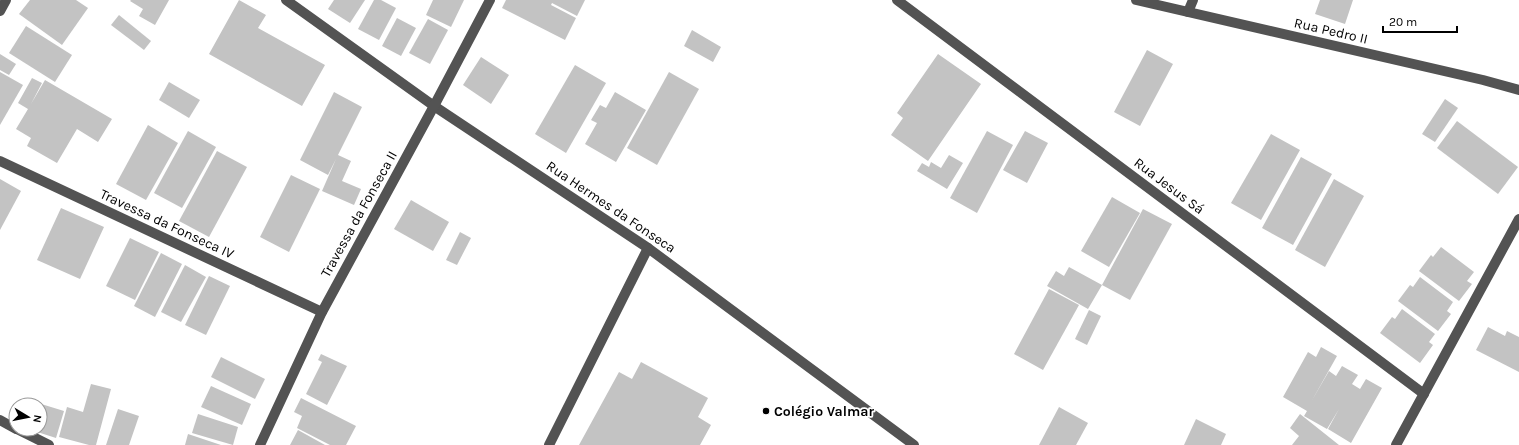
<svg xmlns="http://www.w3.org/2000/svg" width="1519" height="445" viewBox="0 0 1519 445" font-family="Karla,sans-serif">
<rect width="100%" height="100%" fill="#fff"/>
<g fill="#c3c3c3">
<polygon points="30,0 76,0 88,8 62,45 19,14"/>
<polygon points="131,0 169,0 155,25 139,16 143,9 130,1"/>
<polygon points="239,0 266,15 258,28 325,65 302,106 209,54"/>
<polygon points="334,0 365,0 350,23 328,9"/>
<polygon points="374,0 381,0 396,8 379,40 358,29"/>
<polygon points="433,0 464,0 451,27 426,15"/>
<polygon points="506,0 585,0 577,16 552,3 551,5 576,18 565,40 502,8"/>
<polygon points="1320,0 1353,0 1345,24 1315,14"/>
<polygon points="119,15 151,41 144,50 111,25"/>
<polygon points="397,18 416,28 401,56 382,46"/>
<polygon points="428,19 448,30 430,64 409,53"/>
<polygon points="26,26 72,55 55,82 9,53"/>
<polygon points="692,30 721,47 713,62 684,46"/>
<polygon points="1147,50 1173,64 1140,126 1114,112"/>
<polygon points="0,54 16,64 9,75 0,70"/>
<polygon points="938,54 981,84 928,161 891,135 903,118 897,113"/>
<polygon points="481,57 509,75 491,104 463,85"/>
<polygon points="575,65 606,83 566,153 535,134"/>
<polygon points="0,72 23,85 0,125"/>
<polygon points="669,72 699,89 657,165 627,148"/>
<polygon points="32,78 42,83 31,104 45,80 112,119 98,142 77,129 57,163 27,146 31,138 16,129 28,109 18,103"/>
<polygon points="169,82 200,100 189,118 159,100"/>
<polygon points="334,92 362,107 338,155 351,161 342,181 361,189 354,205 322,191 336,159 328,175 300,160"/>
<polygon points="615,92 646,110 616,162 585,144 597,123 591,120 600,105 606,108"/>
<polygon points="1445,99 1458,108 1435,142 1422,134"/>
<polygon points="1457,121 1518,167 1498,194 1437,148"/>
<polygon points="148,125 178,143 146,200 116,184"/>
<polygon points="188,131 216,147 182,208 154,193"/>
<polygon points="987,131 1013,145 977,213 950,198"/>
<polygon points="1025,131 1048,143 1027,183 1003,170"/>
<polygon points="1271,134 1300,150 1261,220 1231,203"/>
<polygon points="217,151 247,167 209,237 179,221"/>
<polygon points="949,155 963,163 947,189 917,171 922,163 929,167 931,162 941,168"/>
<polygon points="1301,157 1332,174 1293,245 1262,228"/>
<polygon points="291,175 320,189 289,252 260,237"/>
<polygon points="0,179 21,191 0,230"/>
<polygon points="1334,179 1364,196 1325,267 1295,250"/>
<polygon points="1112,197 1140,213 1109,267 1081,251"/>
<polygon points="411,200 449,222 433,251 394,229"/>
<polygon points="61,208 104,227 80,279 37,260"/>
<polygon points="1143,209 1172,224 1130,300 1102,285"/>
<polygon points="460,232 471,238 457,265 446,260"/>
<polygon points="130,238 159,252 135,300 106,286"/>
<polygon points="1441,247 1474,272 1467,281 1472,284 1459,301 1419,271 1431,255 1433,257"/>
<polygon points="161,253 182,264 155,317 134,306"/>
<polygon points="185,265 206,277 181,322 161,312"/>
<polygon points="1069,267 1102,285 1088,309 1047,286 1056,271 1064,276"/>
<polygon points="209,276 230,286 206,335 185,325"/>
<polygon points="1420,277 1453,302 1447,311 1451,314 1438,331 1398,301 1410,285 1413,287"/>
<polygon points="1049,289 1079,305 1043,370 1014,354"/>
<polygon points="1402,309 1435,334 1429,342 1433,345 1420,363 1380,333 1392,317 1395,319"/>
<polygon points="1089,310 1101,316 1087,345 1075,339"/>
<polygon points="1488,327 1505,336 1507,331 1519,337 1519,372 1476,350"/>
<polygon points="1321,347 1337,356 1311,402 1329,371 1336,376 1342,366 1358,375 1352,384 1360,389 1366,379 1382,388 1351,443 1328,429 1339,409 1327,429 1304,416 1307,411 1283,397 1308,352 1316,357"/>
<polygon points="321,354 347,366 327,405 306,394 322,362 318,360"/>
<polygon points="221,357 265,379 255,399 211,377"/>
<polygon points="641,362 708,398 698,417 711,425 700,445 579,445 619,372 632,379"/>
<polygon points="91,384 111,389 96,445 89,445 59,437 67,407 83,412"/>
<polygon points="211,386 251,404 242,425 201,407"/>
<polygon points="301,398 356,426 346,445 330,445 297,428 302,416 294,412"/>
<polygon points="38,403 64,411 56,438 28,429 40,429 40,405 37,405"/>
<polygon points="1059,407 1088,423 1076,445 1039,445"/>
<polygon points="118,409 139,416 129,445 106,445"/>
<polygon points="198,414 238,427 233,445 192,433"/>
<polygon points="1300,414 1339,445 1292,445 1299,436 1290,428"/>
<polygon points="1196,419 1226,434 1221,445 1184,445"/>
<polygon points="298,430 325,445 290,445"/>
<polygon points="188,434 221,445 185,445"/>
</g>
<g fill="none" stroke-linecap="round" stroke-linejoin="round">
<g stroke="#535353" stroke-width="10">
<polyline points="286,0 434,106 648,248 914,445"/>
<polyline points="897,0 1424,394"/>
<polyline points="1136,0 1483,80 1519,90"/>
<polyline points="0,11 6,0"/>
<polyline points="1188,12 1193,0"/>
<polyline points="0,161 322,312"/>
<polyline points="0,420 16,429"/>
<polyline points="17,429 49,445"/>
<polyline points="260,445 322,312 434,106 490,0"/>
<polyline points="549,445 648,248"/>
<polyline points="1396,445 1519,219"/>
</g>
</g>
<circle fill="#000" stroke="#fff" stroke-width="1.5" cx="766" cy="411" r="4"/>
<g text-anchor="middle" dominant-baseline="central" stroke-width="3.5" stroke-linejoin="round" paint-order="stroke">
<g font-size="14" fill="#000" stroke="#fff">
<text transform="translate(1331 31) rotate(13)">Rua Pedro II</text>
<text transform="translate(1169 186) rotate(37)">Rua Jesus Sá</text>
<text transform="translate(611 207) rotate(34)">Rua Hermes da Fonseca</text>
<text transform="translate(359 214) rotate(-61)">Travessa da Fonseca II</text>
<text transform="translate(167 224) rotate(25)">Travessa da Fonseca IV</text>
</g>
<g font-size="14" font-weight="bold" fill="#000" stroke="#fff" text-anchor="start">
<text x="774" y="411">Colégio Valmar</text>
</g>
</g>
<g transform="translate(28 417) rotate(100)"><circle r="19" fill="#ffffff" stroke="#999999"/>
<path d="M0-3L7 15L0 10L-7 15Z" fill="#000000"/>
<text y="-6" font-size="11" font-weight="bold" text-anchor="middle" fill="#000000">N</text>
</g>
<path d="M1383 26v6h74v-6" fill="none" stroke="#000000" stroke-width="2"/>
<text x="1389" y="26" font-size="12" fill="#000000" stroke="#ffffff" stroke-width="3" paint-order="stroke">20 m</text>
</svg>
